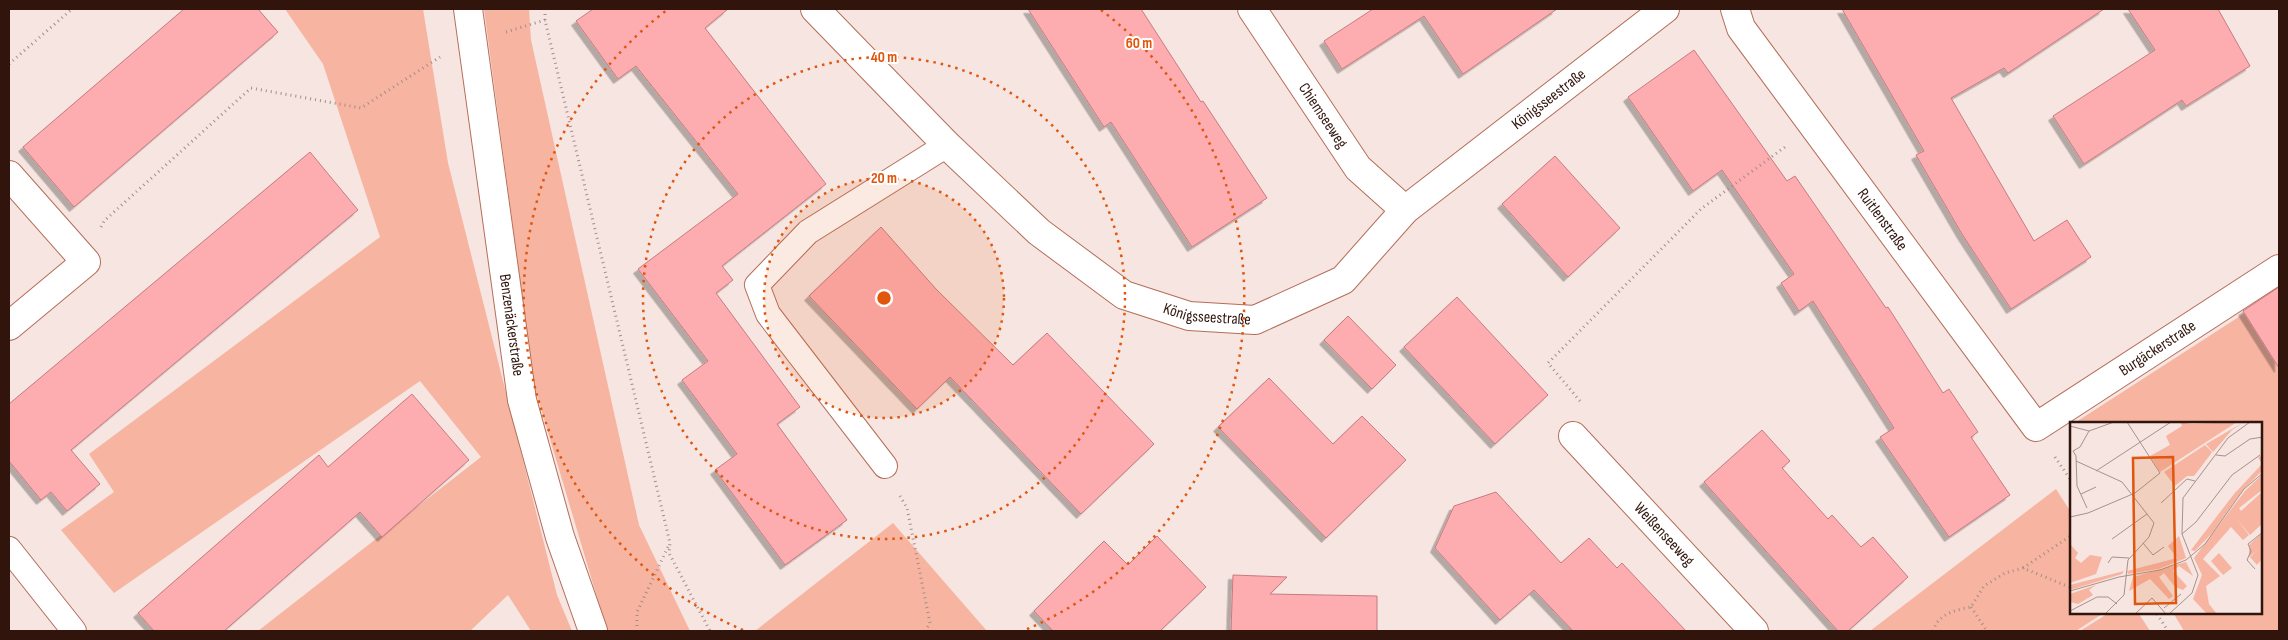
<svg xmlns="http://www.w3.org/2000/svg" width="2288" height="640" viewBox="0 0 2288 640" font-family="'Sofia Sans Condensed',sans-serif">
<defs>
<filter id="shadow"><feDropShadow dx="-4.5" dy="4.5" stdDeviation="0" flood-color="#0004"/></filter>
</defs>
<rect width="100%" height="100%" fill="#f6e5e0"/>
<g fill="#f6b4a1">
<polygon points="285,9 423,9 448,163 557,595 572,631 531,631 508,595 470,631 258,631 481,457 420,381 114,593 61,530 114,492 89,454 380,237 323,64"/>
<polygon points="484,9 529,9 531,40 639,525 690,631 607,631 534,385"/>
<polygon points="2279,291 2279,631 2184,631 2174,614 2262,614 2262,424 2073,424"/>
<polygon points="2056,489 2072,514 2072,614 2102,614 2076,631 1870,631"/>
<polygon points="893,523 987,631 755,631"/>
<polygon points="2107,614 2139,614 2150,631 2080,631"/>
</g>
<g fill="#fdacb0" stroke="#c87b80" filter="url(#shadow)">
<polygon points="184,9 258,9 278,32 74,207 23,147"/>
<polygon points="593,9 728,9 705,28 826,184 722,266 733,280 716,293 800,407 777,424 847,520 785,565 715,470 737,454 682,380 708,361 638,269 738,194 636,66 618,79 576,21"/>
<polygon points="1028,9 1141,9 1201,102 1203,101 1267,198 1192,247 1111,122 1104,127"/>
<polygon points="1373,9 1557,9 1463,74 1424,16 1342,69 1324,41"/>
<polygon points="1842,9 2104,9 2008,73 2004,68 1951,98 2034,241 2067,220 2091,257 2011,309 1962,234 1916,155 1924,151"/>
<polygon points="2128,9 2218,9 2250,66 2186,106 2182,100 2084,164 2053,116 2155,50"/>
<polygon points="1694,50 1787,181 1795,176 1886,308 1888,307 1943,393 1949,389 1978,432 1971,437 2010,495 1949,537 1880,437 1894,428 1813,301 1799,311 1781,283 1794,274 1722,170 1693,191 1628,97"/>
<polygon points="310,152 358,210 71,450 100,484 67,511 51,492 41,500 9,461 9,404"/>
<polygon points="1555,156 1620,228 1568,277 1502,204"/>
<polygon points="881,227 936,289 1013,365 1047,333 1154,444 1081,514 950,377 917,409 809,296"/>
<polygon points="2279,287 2279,368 2243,311"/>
<polygon points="1457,297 1548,395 1495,444 1404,347"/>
<polygon points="1348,316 1396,365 1372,389 1324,340"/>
<polygon points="1269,378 1333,444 1362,416 1406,460 1326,538 1218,427"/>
<polygon points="412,394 469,460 382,537 360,512 224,631 154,631 138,613 319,455 328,467"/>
<polygon points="1762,430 1790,461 1782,468 1828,519 1832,515 1861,547 1873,537 1908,577 1848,631 1838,631 1704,482"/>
<polygon points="1496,492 1561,563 1589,538 1617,568 1622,563 1686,631 1573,631 1534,590 1500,620 1435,548 1454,506"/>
<polygon points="1157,536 1206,587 1160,631 1053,631 1034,611 1104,541 1128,565"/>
<polygon points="1233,575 1287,577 1270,594 1377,596 1377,631 1231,631"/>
</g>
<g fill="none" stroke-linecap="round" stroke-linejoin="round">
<g stroke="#b56d59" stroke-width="26">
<g id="service">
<polyline points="885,466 768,314 757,285 808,232 947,145"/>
<polyline points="9,549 74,631"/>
</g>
</g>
<g stroke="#b56d59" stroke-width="30">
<polyline id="pedestrian" points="9,175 86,262 9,326"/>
</g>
<g stroke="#b56d59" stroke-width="30">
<g id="minor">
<path id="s1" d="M815,9l132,136 92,87 85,63 65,21 66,4 88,-40 62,-70 260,-201"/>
<path id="s2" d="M1252,9l106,159 47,42"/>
<path id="s3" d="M1735,9l6,19 295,399 243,-158"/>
<path id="s4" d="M1573,436l181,195"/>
</g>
</g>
<g stroke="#b56d59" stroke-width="30">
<g id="tertiary">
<path id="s5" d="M468,9l54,391 38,137 33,94"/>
</g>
</g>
<g stroke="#a38e87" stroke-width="3" stroke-dasharray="1 4" stroke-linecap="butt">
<polyline points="545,9 545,20 670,543 669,553 710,631"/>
<polyline points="506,32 545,20"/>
<polyline points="9,64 72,9"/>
<polyline points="101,227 104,221 251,88 361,108 440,57"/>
<polyline points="1580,401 1548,363 1701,209 1785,147"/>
<polyline points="2055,457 2072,482"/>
<polyline points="900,496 907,508 930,623 925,631"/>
<polyline points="2023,568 2072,535"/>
<polyline points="1971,607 1987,631"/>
<polyline points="2157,614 2168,631"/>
<polyline points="637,631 637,612 668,547"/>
<path d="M1933,631c5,-17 22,-21 38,-24l13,-21 21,-13 18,-5 49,20"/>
</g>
<use href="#service" stroke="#fff" stroke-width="24"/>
<use href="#pedestrian" stroke="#fff" stroke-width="28"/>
<use href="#minor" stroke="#fff" stroke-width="28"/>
<use href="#tertiary" stroke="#fff" stroke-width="28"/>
</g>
<circle cx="884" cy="298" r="120" fill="#df560c" fill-opacity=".12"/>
<g fill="none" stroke="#df560c" stroke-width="2.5" stroke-dasharray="2.5 5">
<circle cx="884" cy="298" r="120"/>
<circle cx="884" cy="298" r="241"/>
<path d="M743 630A361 361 0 0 1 667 10M1101 10A361 361 0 0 1 1025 630"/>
</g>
<g text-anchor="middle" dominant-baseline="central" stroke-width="4" stroke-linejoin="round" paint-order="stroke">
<g font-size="16" fill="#31150d" stroke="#fff">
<text stroke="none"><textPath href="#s1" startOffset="928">Königsseestraße</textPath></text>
<text stroke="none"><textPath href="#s2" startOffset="128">Chiemseeweg</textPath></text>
<text stroke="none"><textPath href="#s3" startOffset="258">Ruitlenstraße</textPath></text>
<text stroke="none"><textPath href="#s1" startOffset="508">Königsseestraße</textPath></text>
<text stroke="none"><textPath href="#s5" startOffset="319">Benzenäckerstraße</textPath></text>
<text stroke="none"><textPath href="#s3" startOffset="661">Burgäckerstraße</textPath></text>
<text stroke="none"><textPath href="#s4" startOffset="134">Weißenseeweg</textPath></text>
</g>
</g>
<g transform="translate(2070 422)">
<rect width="192" height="192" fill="#f6e5e0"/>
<path d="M110,0l12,2 45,-2 -77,50 -10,-16 20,-11 -4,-9 16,-10zM174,0l-12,8 -19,22 -7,-8zM135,23l7,7 -2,3 -16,21h-7l-12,10 -11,-14zM192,34v15l-19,19 -30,42 -18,19 -4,-1 43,-56 28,-30 -4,-7zM192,53v15l-23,18 2,3 21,-19v32l-12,11 -14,-17 13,17 -6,5 -12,-13 -28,32 17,17 -14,10 3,18 8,10h-10l-14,-15 9,-24 -8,-17 51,-67zM192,111v26l-5,6 -7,-8 9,-8 -10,8v-12zM109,114l7,22 -27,11 -31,5 -1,-3 50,-13 -9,-12zM0,122l8,9 -3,5 6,5 9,-8 12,2 -6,17 -26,9zM149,131l13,15 -9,7 -12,-14zM116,140l7,14 -14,-10 -6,5 14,15 -4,4 -8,-3 -11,-14 -5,4 14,19 -4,3 -19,-20 -21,12 4,-14zM54,149l-2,3 -52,16v-5zM26,163l-7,5 4,5 -15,9 -8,-2v-8z" fill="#f6b4a1"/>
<path fill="none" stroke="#a7928c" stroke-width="1" d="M0,4l19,5M3,29l3,5 1,30 10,22M3,29l7,-4 9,-16 25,-9M146,33l9,1 25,-17 13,-2M6,39l46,21 32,41 -5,14 -21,23 -4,35 -19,19M26,49l75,-49M11,72l15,-7M91,81l26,-24 8,2M0,95l18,-4 47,-20 25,-20 -33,-51M112,112l14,-12 36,-47 28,-20M42,117l35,-25M73,121l10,12 11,-8M38,141l4,-6 17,1M185,147l-8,-9 4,-9 -3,-7 15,-12M0,169l49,-14 41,-7 26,-10 19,-16 39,-55 19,-16M94,186l17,-14M0,189l27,-14h11l9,7M65,192l17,-16 14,16M99,192l23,-21 6,-18 -16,-41 1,-36 45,-60 22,-16"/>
<path fill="#df560c" fill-opacity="0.15" stroke="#df560c" stroke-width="2.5" d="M103,35l3,146 -41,1 -2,-146z"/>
<rect width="192" height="192" fill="none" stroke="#31150d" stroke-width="2.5"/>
</g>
<circle cx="884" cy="298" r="8" fill="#df560c" stroke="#fff" stroke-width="2.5"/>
<g font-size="15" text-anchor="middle" font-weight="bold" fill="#df560c" stroke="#fff" stroke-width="4" stroke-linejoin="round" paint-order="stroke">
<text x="1139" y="48">60 m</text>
<text x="884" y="62">40 m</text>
<text x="884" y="183">20 m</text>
</g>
<rect width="2288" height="640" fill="none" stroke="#31150d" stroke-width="20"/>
</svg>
